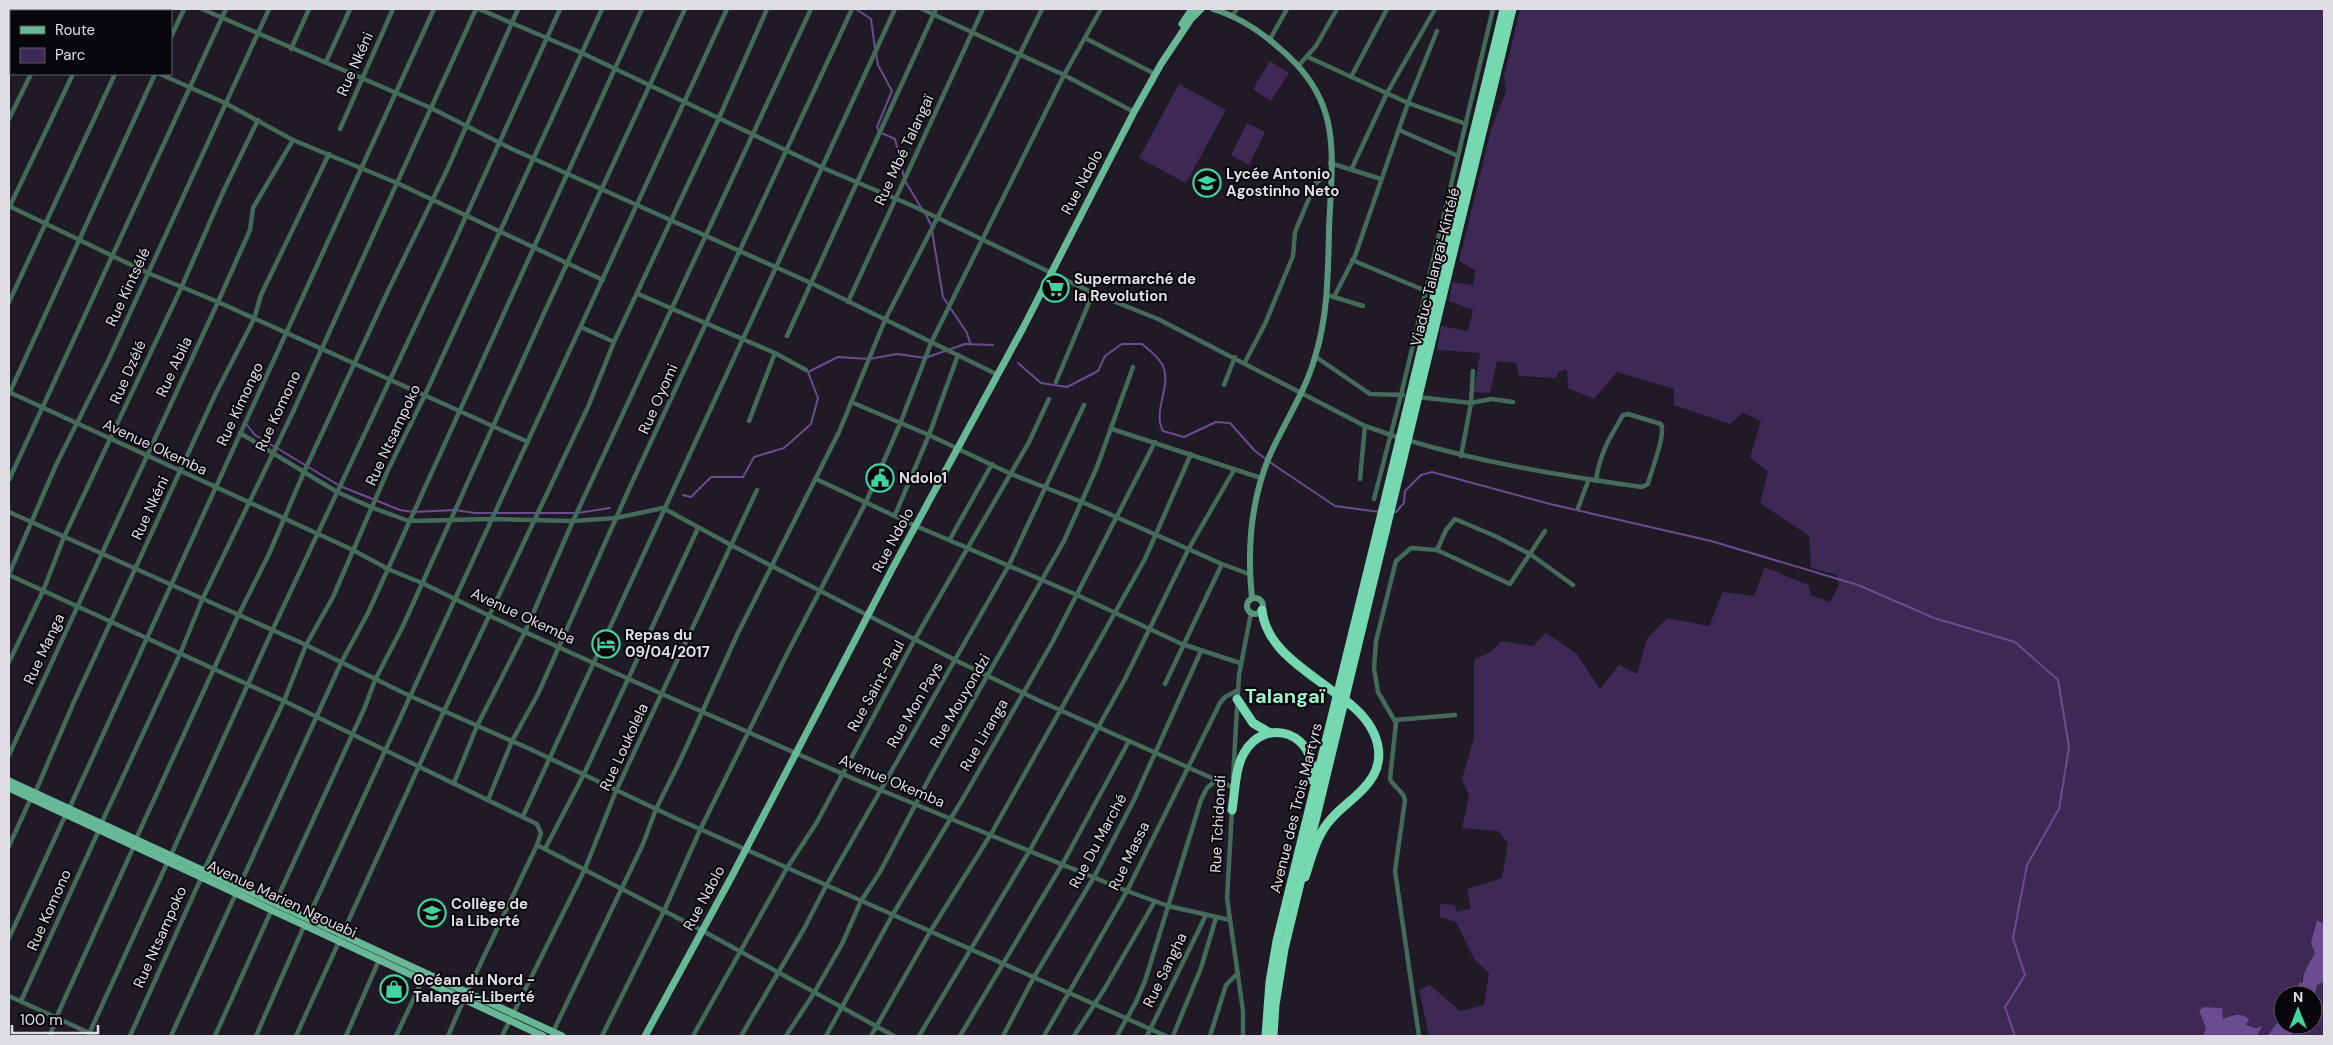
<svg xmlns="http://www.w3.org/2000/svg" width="2333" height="1045" viewBox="0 0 2333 1045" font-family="'DM Sans',sans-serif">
<rect width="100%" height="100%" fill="#1f1a26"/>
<g fill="#3e2856">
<path d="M1520,9h804v915l-7,-4 -2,34 -13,24 1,6 -8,11h-12v20l-16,21h-10l5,-10c-12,4 -20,-4 -28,-12l-11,5 -2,-11 -16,-1 -6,3 7,19 -3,7h-774l-10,-46 11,-5 30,26 24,-6 5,-32 -15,-14 -18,-37 -16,-5v-13l14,1 3,7 14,-4 -4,-19 35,-11 6,-35 -10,-12 -36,-3 7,-32 -7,-17 12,-41v-78l18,-9 9,-10 32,5 13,-13 31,21 23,35 19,-24 18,9 10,-35 20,-21 42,8 14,-34 31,4 11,-29 43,18 3,10 19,7 9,-17 -2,-10 -26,-7 -2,-32 -49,-33 8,-31 -18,-15 11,-36 -18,-8 -13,11 -56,-19v-16l-57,-17 -23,27 -26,-11 -1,-19 -8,3 -4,6 -36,-2 -3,-13 -19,-2 -7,32 -16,-1 6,-39 -43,-3 4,-24 27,5 5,-21 -24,-9 3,-19 21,3 2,-15 -16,-9 32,-131 15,-39 -2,-14z"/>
<polygon points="1270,61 1289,73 1271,101 1253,89"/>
<polygon points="1179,84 1226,110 1186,183 1139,158"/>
<polygon points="1247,123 1265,132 1249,165 1231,155"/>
<polygon points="2324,982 2324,1036 2291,1036 2296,1025 2313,1025 2313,1001 2317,985"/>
</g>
<g fill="#6b4c90">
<path d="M2317,920l7,4v58l-7,3 -4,16v-6h-18l3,-3 1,-9h4c-1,-10 6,-20 12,-29l-4,-11z"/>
<path d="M2205,1007l17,1 1,11c10,-4 17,-7 26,0l-3,6 10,3 6,-2 -5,10h-54l3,-7 -7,-19z"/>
<polygon points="2283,1015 2283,1025 2296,1025 2291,1036 2267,1036"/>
</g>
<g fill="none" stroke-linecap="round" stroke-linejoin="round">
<g stroke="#6b4c90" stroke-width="2">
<polyline points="856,9 871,19 875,48"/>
<polyline points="876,53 878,65 892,91 877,127 879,132 895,139 904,177"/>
<polyline points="905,181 922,209"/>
<polyline points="925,213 932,227"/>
<polyline points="932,231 943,297 967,333 970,343"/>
<path d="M1018,363l23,20 26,4 31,-16 7,-15 17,-12h20c7,6 17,13 21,22 9,20 -11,45 0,65l21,6 32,-15 14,1 25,28 19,14 61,41 45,6"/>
<polyline points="247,425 255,435 340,486 400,510 413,512 455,510 475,513 577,513 610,508"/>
<polyline points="683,495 691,497 711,477 743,477 754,457 784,448 811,424 818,398 808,372 838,357 869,359 897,354 925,358 965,344 993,345"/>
<polyline points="1392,512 1396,512 1404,503 1405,491 1421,475 1432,472 1550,504 1711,541 1858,585 1934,618 2015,642 2058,680 2069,747 2059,809 2027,865 2013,938 2025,975 2005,1007 2015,1036"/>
</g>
<g stroke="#446a5a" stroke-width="4.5">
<polyline points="13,9 19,11"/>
<polyline points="202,9 431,108 512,149 811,283 998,375"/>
<polyline points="479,9 582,53 821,167 913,206 1093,293 1158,319 1365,426 1400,438"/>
<polyline points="922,9 1064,75 1134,112"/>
<polyline points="61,11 62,9"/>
<polyline points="102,11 103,9"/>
<polyline points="142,11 143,9"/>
<polyline points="1232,16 1237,9"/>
<polyline points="9,29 11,23"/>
<polyline points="171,37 184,9"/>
<polyline points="1085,38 1155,74"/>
<polyline points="1270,39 1287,9"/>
<polyline points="291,49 309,9"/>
<polyline points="1308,57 1408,103 1466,124"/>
<polyline points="326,62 350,9"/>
<polyline points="1300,64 1316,46 1337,9"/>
<polyline points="160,74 225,103 293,140 397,183 603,280"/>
<polyline points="1351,77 1387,9"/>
<polyline points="9,119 31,74"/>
<polyline points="340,129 393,9"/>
<polyline points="1399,130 1458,156"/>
<polyline points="1330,163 1381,179"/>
<polyline points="1352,168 1387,93 1435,9"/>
<polyline points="9,206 148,273 218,302 528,442"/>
<polyline points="9,208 73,74"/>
<polyline points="1352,260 1426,291"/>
<polyline points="638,294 775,353 806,370"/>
<polyline points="1326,295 1334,297 1355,256 1408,103 1437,31"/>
<polyline points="1334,297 1363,306"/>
<polyline points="9,302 115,74"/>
<polyline points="848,302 983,9"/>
<polyline points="581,327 614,342"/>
<polyline points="787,336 936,9"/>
<polyline points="1316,357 1370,394 1403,395"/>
<polyline points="1245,362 1265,324 1293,256 1295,232 1315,184 1322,178 1331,175"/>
<polyline points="1056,382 1093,293"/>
<polyline points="1224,385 1235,357"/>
<polyline points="9,392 353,550 388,569 422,583 490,616 662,694 861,782 1127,891 1168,906 1230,920"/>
<polyline points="9,394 155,74"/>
<polyline points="1418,397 1471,403 1491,399 1513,402"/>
<polyline points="851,402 929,435 1011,474 1082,502 1222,564 1249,574"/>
<polyline points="749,421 775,353"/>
<polyline points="1112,429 1261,478"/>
<polyline points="240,433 337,492 373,508 409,521 492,519 573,521 616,518 663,508 731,545 955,660 1042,702 1232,787"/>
<path d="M1407,440c76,23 156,36 235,47l6,-3c3,-13 18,-49 13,-60l-33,-10 -5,1c-13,22 -24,40 -27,66"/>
<polyline points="1461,456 1471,403 1473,371"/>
<polyline points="816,479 916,526 1077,595 1182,644 1240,663"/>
<polyline points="1360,479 1365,426"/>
<polyline points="9,480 226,9"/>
<polyline points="1374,499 1401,395 1493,9"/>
<polyline points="1578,508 1589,479"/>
<polyline points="9,512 306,645 410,696 530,749 675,818 1166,1036"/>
<polyline points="895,515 929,435 958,355"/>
<polyline points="950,539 992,464"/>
<polyline points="1437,550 1446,530 1455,519 1495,536 1530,554 1573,585"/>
<polyline points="9,574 56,465 108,361 269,9"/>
<polyline points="9,575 284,701 537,824 541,833 537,845 467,992"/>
<polyline points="9,662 43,591 64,537 182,286 223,192 258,120"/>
<polyline points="1165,684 1222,564"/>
<polyline points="1395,720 1455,715"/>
<polyline points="9,755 218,302 250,230 253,208 293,140"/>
<polyline points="1233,778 1239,675 1251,613"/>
<polyline points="454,783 477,726 525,632 573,521 811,9"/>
<polyline points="35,793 73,704 215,395 254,319 261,295 329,154"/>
<polyline points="488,800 512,741 538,694 629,489 852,9"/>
<polyline points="69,809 434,9"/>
<polyline points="1232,810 1227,898 1243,1011 1243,1036"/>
<polyline points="523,816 895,9"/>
<polyline points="101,824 180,654 202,600 293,412 476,9"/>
<polyline points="136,839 238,616 269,554 304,472 388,291 447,170 518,9"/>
<polyline points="537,845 703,931 894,1036"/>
<polyline points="9,846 31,798"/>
<polyline points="546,847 584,774 698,528"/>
<polyline points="171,855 272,631 442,269 560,9"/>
<polyline points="204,870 284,701 306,645 333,597 388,470 424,397 602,9"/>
<polyline points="275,903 365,707 375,680 402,628 545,311 685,9"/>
<polyline points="308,918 727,9"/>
<polyline points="9,938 66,814"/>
<polyline points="9,996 96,1036"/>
<polyline points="21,1001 99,830"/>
<polyline points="553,1032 643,844 656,809 680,761 737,635 839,432 885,320 984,127 1042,9"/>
<polyline points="50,1036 56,1018 134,846"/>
<polyline points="88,1036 168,861"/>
<polyline points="130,1036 202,876"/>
<polyline points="171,1036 341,663 368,613 642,9"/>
<polyline points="215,1036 272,909"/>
<polyline points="256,1036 305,924"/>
<polyline points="296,1036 444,711 588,407 614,342 719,118 767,9"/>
<polyline points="346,1036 379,960"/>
<polyline points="396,1036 423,979"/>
<polyline points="448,1036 464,999"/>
<polyline points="502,1036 585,869 616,791 757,490"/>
<polyline points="602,1036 664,911 700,830 787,654 866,502 900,424 931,343 1064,75 1101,9"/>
<polyline points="693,1036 787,868 817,822 915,639 1029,442 1049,399"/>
<polyline points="741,1036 805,927 826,886 1009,565 1084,405"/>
<polyline points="786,1036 814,993 842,944 861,901 880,872 932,773 1064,541 1097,467 1133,367"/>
<polyline points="826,1036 893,914 965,795 1052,643 1155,442"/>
<polyline points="871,1036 930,932 991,834 1145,559 1191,454"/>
<polyline points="919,1036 1030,850 1125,679 1188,550 1234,470"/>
<polyline points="960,1036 1063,863 1129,741"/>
<polyline points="1003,1036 1034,977 1094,877 1134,800 1201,651"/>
<polyline points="1044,1036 1127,891 1220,703 1225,697 1238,690"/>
<polyline points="1074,1036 1105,988 1155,901"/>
<polyline points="1117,1036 1136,1002 1145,981 1201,800 1207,788 1215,781"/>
<polyline points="1147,1036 1206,915"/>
<polyline points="1173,1036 1201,968 1216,918"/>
<polyline points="1210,1036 1226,985 1238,973"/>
<path d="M1419,1036l-24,-165 10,-71c-2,-10 -11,-12 -15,-21l6,-56 -18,-31 -4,-24 2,-27 20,-80 15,-13 26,2 73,34 35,-53"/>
</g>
<g stroke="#59967c" stroke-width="6">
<path d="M1213,9c23,7 47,22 65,38 66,54 54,105 51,183 -1,42 -1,86 -14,127 -10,36 -31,66 -46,100 -18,44 -22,94 -17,141"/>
<circle cx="1255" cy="606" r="8"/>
</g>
<g stroke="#67b897" stroke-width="7">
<polyline points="1182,24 1192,9"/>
<polyline points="9,781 562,1036"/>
<polyline points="9,788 543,1036"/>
<polyline points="645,1036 732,876 891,571 1023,328 1134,112 1161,64 1191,19 1201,9"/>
</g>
<g stroke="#75d8b0" stroke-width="9">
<path d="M1262,610c4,39 44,60 73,83"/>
<polyline points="1237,699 1253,723 1270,733"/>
<path d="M1232,810c3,-18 3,-42 12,-57 22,-38 74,-20 68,27"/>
<path d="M1305,877c6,-18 10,-37 22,-53 10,-14 25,-23 36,-35 29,-29 14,-63 -13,-85"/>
<polyline points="1266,1036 1270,982 1277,941 1378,530"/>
<polyline points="1273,1036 1275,1005 1284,949 1385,532"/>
</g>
<g stroke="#75d8b0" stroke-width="9">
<polyline points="1378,530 1504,9"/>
<polyline points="1385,532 1512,9"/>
<polyline points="1335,693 1350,704"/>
</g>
</g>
<defs>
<g id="school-ring" transform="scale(1.4375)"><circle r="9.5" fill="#08060b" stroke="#41d4a1" stroke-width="1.5"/><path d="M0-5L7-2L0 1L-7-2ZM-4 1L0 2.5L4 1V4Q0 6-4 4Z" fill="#41d4a1"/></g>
<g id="supermarket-ring" transform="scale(1.4375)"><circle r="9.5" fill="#08060b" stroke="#41d4a1" stroke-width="1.5"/><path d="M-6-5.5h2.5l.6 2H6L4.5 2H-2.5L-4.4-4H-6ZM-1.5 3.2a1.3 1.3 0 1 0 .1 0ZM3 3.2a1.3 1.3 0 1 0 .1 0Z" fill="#41d4a1"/></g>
<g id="civic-ring" transform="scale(1.4375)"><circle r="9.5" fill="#08060b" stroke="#41d4a1" stroke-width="1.5"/><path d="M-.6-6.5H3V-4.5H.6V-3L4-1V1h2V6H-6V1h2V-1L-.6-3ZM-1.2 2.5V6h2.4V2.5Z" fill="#41d4a1"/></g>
<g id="hotel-ring" transform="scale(1.4375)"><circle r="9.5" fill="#08060b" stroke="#41d4a1" stroke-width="1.5"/><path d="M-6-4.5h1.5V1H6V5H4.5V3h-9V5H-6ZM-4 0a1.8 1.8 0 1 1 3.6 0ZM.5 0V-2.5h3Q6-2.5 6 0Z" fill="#41d4a1"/></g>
<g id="shop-ring" transform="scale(1.4375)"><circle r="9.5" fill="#08060b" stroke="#41d4a1" stroke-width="1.5"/><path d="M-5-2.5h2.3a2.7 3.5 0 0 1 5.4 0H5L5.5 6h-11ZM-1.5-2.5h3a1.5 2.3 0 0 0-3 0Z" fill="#41d4a1"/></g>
</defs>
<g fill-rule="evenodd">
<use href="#school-ring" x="1207" y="183"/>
<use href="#supermarket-ring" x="1055" y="288"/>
<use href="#civic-ring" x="880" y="478"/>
<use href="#hotel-ring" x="606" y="644"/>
<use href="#school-ring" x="432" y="913"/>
<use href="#shop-ring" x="394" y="989"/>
</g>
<g text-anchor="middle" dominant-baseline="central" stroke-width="4" stroke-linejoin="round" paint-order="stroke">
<g font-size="15" fill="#e0dde5" stroke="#08060b">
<text transform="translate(355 64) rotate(-66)">Rue Nkéni</text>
<text transform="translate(904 150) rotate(-65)">Rue Mbé Talangaï</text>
<text transform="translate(1082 182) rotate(-62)">Rue Ndolo</text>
<text transform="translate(1435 267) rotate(-76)">Viaduc Talangaï-Kintélé</text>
<text transform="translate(128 287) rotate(-65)">Rue Kintsélé</text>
<text transform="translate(174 367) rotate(-65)">Rue Abila</text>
<text transform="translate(128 372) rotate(-66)">Rue Dzélé</text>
<text transform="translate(658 399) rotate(-66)">Rue Oyomi</text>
<text transform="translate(240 404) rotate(-65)">Rue Kimongo</text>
<text transform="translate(278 411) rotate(-65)">Rue Komono</text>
<text transform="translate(393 435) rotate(-65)">Rue Ntsampoko</text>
<text transform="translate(155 447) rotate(25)">Avenue Okemba</text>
<text transform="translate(150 508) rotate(-65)">Rue Nkéni</text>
<text transform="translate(893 540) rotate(-62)">Rue Ndolo</text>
<text transform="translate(523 616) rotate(25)">Avenue Okemba</text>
<text transform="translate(44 649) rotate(-65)">Rue Manga</text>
<text transform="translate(876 686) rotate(-61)">Rue Saint-Paul</text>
<text transform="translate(960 701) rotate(-60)">Rue Mouyondzi</text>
<text transform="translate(915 705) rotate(-60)">Rue Mon Pays</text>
<text transform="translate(984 735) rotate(-60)">Rue Liranga</text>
<text transform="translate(624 747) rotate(-65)">Rue Loukolela</text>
<text transform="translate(892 781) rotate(23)">Avenue Okemba</text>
<text transform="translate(1296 808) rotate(-76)">Avenue des Trois Martyrs</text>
<text transform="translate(1218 824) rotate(-87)">Rue Tchidondi</text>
<text transform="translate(1098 841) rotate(-62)">Rue Du Marché</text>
<text transform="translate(1129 856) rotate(-64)">Rue Massa</text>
<text transform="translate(704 898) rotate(-62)">Rue Ndolo</text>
<text transform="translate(282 899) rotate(25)">Avenue Marien Ngouabi</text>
<text transform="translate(49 910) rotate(-66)">Rue Komono</text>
<text transform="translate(160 937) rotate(-66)">Rue Ntsampoko</text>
<text transform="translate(1165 970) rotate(-64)">Rue Sangha</text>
</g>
<g font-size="15" font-weight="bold" fill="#e0dde5" stroke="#08060b" text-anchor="start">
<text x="1226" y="174">Lycée Antonio<tspan x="1226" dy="17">Agostinho Neto</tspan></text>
<text x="1074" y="279">Supermarché de<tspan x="1074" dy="17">la Revolution</tspan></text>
<text x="899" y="478">Ndolo1</text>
<text x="625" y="635">Repas du<tspan x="625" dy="17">09/04/2017</tspan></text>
<text x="451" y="904">Collège de<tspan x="451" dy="17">la Liberté</tspan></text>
<text x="413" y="980">Océan du Nord -<tspan x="413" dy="17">Talangaï-Liberté</tspan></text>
</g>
<g font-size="20" font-weight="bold" fill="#9cf4cf" stroke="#08060b">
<text x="1285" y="696">Talangaï</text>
</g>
</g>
<rect width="2333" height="1045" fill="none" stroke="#e0dde5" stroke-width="20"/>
<rect x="10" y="10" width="162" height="65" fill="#08060b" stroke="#5e5c62"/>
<rect x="20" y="26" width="25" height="8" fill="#67b897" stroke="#5e5c62"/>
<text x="55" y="35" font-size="15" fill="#e0dde5">Route</text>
<rect x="20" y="48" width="25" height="15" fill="#3e2856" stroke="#5e5c62"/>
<text x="55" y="60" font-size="15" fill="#e0dde5">Parc</text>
<g transform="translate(2298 1010)"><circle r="24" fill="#08060b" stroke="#5e5c62"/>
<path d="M0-4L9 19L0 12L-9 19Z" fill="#41d4a1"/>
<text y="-8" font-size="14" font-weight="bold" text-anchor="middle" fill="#e0dde5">N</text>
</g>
<path d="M12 1025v8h86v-8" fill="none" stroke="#e0dde5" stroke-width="2.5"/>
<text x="20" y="1025" font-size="15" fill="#e0dde5" stroke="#08060b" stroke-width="4" paint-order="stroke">100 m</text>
</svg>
